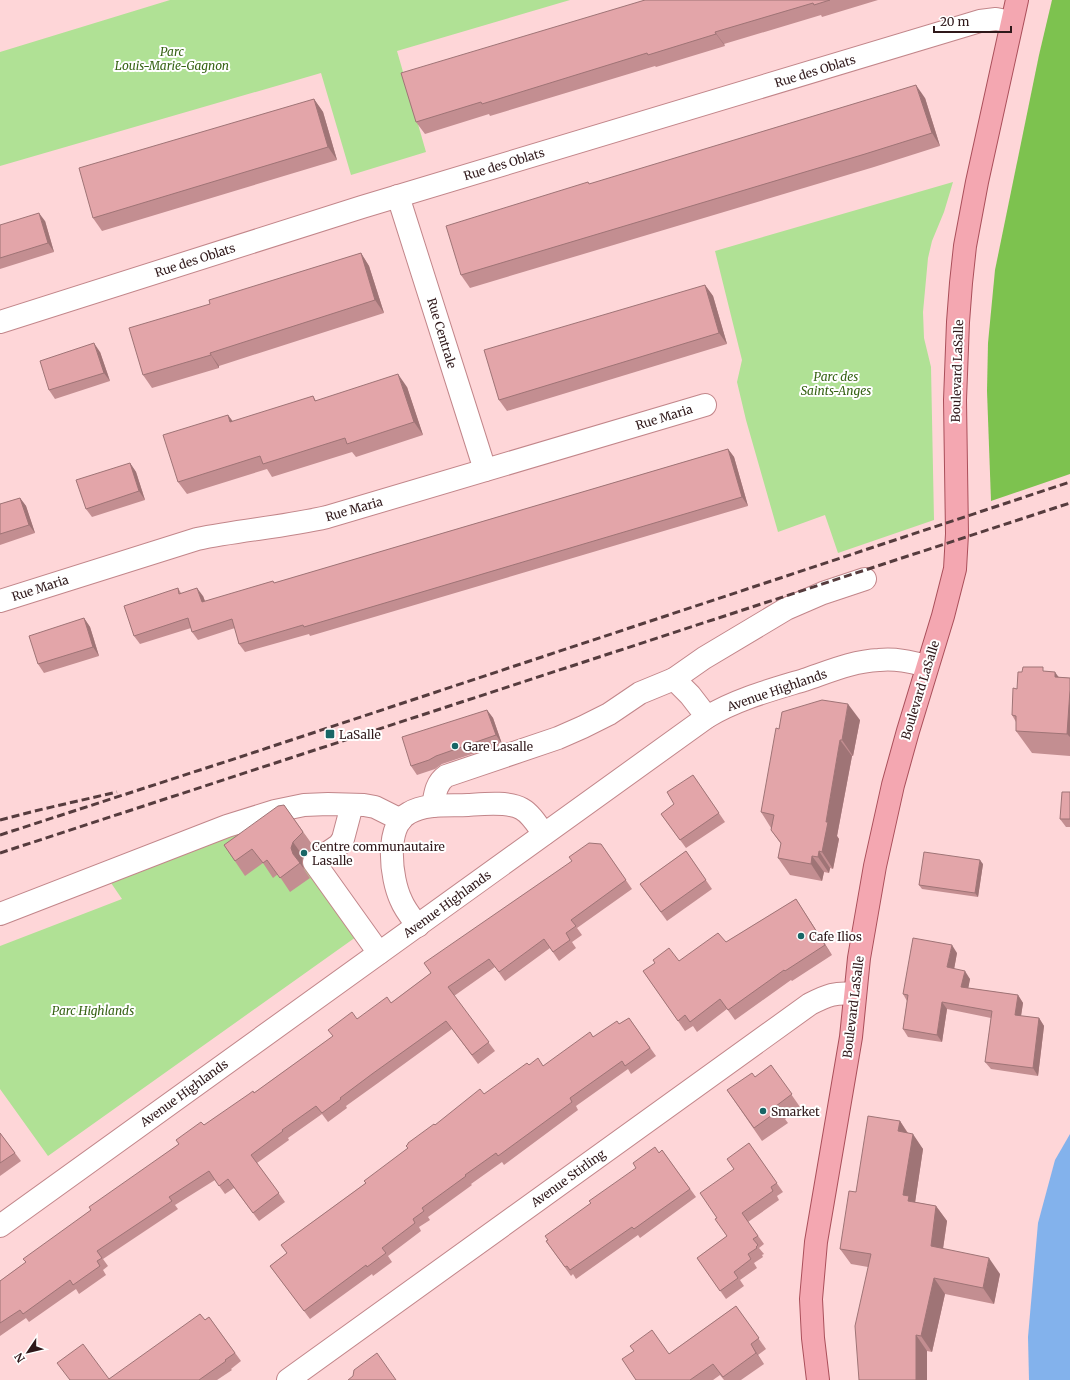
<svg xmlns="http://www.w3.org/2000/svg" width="1070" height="1380" viewBox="0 0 1070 1380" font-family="Merriweather,serif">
<rect width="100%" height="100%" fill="#fed6d8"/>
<g fill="#b0e195">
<polygon points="170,0 570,0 397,51 426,152 351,175 321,73 0,166 0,52"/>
<polygon points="953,182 944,212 932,241 928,258 923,312 924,338 931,367 934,520 838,553 825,515 778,532 746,420 737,382 742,360 715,251"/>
<path d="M293,818l77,109 -322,229 -48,-67v-143l122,-47 -13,-19c60,-24 122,-44 184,-62z"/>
</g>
<polygon fill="#7dc24f" points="1052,0 1070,0 1070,474 991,501 987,391 988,343 995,270 1039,55"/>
<polygon fill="#83b2ec" points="1070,1134 1070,1380 1029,1380 1028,1337 1038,1223 1055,1160"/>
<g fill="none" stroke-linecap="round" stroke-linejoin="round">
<g stroke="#c2868a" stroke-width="24">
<g id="minor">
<polyline points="398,196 485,470"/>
<polyline points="0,322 362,207 980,21 996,19 1011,22"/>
<path d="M0,601l197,-62c43,-9 87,-12 130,-22l378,-112"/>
<polyline points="674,679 690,695 707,717"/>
<polyline points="352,805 343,839 339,845 314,862 379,953"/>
<path d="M433,806c2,-12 3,-23 13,-30l112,-38 25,-11 26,-13 31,-21 34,-14 30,-21 82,-49 37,-16 42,-14"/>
<polyline points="0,914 227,826 275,811 304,805 328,804 364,805 375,807 401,820"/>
<path d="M418,926c-6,-8 -13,-16 -17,-26 -10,-21 -17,-74 8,-87 17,-10 40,-7 59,-8 15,-1 41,-4 54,4 9,5 16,17 22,25"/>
<path d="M0,1226l707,-509c30,-18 64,-27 97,-37 24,-8 49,-19 75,-20 16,-2 32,2 48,6"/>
<path d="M288,1380l522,-376c18,-9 25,-12 45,-10"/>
</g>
</g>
<g stroke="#aa4f5a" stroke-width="24">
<polyline id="major" points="818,1380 813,1338 811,1299 816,1242 851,1037 859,958 875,866 893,785 908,731 943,616 955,569 957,534 955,400 958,322 961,283 965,246 977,182 1017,0"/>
</g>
<use href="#minor" stroke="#fff" stroke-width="22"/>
<use href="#major" stroke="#f4a7b1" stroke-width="22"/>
<g stroke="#563c3e" stroke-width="3" stroke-dasharray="8 4" stroke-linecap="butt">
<polyline points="0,820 43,809 117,792"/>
<polyline points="0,835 240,757 1070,482"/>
<polyline points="0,853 1070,503"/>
</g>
</g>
<g fill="#c38e91">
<polygon points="645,0 878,0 822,17 821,15 724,44 725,46 656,67 655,66 490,116 489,114 425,134 416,122"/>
<polygon points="925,98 940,146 874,167 470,288 461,275 589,184"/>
<polygon points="314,99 323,112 337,160 102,231 93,218"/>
<polygon points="45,221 54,252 0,269 0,225"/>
<polygon points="361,253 369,266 384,313 219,366 219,368 152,388 143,375 210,304"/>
<polygon points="705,285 713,296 727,344 507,411 499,400"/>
<polygon points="100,352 110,381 55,399 49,390"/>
<polygon points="407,387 423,435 356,457 352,452 272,477 267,469 187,494 178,482 228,415 233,422 313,396 316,401"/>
<polygon points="728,449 734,457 748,506 310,636 309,634 245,652 239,644 235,628 198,640 192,632 191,628 140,644 134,636 178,588 181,593 203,596 205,601 275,583"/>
<polygon points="130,463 136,472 145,500 92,517 86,509"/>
<polygon points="20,498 26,506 35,533 0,545 0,504"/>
<polygon points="84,618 90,627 99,656 44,673 38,664"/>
<polygon points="1046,671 1059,677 1070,678 1070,756 1032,753 1016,731 1016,722 1012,715 1017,689"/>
<polygon points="487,710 493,718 502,744 442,764 435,769 417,775 411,766"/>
<polygon points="860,720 853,756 852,756 837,836 839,839 833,869 830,868 829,873 824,872 822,881 790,875 778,858 781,844 771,830 771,828 761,812 779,729"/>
<polygon points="693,775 725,822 686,848 661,814 674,804"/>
<polygon points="1070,792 1070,827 1066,827 1060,819"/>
<polygon points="284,805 314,847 303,856 302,863 304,869 310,878 290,892 278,874 273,878 263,863 245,876 224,845"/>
<polygon points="601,844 632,889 577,928 582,935 572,942 576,948 559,961 550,948 505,981 495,967 454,996 495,1051 478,1064 452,1029 378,1083 346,1106 347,1108 328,1122 322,1114 288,1138 289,1140 257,1163 285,1202 259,1221 234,1188 225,1194 215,1180 175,1205 178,1209 103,1259 108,1266 103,1270 106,1275 79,1294 76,1289 29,1322 26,1318 0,1336 0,1281 26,1262 91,1210 204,1125 254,1093 357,1019 391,1003 431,973"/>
<polygon points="686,851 712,889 667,921 640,884"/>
<polygon points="983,864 978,897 922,889 919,885"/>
<polygon points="796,899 832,955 792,981 791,980 735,1020 727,1009 697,1032 693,1026 685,1031 643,971 679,961 726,942"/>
<polygon points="957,953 954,969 970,979 968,988 1018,995 1023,1003 1021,1016 1039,1018 1044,1026 1038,1076 991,1069 985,1062 991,1018 947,1009 942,1042 908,1037 903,1029 907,1001 903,994"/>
<polygon points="629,1018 656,1056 631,1074 628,1069 576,1106 578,1110 504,1165 502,1162 471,1184 472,1185 428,1217 430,1220 419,1227 421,1231 388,1256 392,1262 373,1276 372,1274 310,1319 270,1266 287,1253 281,1245 366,1183 408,1148 435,1125 529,1065 543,1066 593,1037 619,1024"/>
<polygon points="771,1065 800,1107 785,1119 788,1123 762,1141 727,1090 755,1077"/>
<polygon points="900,1121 908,1133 923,1149 915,1202 936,1206 947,1221 943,1249 1000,1274 994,1304 945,1294 932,1352 927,1351 927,1380 859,1380 868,1267 851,1264 840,1249 856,1192"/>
<polygon points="0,1133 21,1161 0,1176"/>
<polygon points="749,1143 783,1192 777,1196 779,1200 748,1222 764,1244 759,1248 764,1254 762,1255 763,1257 754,1263 757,1268 740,1280 744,1286 726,1299 697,1258 727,1236 717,1218 734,1169"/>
<polygon points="662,1150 696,1197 640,1238 638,1235 576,1279 573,1274 571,1276 546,1241 591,1203"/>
<polygon points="736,1306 766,1349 758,1355 764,1364 741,1380 724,1380 720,1375 713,1380 636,1380 634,1351 669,1354"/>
<polygon points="209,1317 241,1361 231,1369 232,1370 217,1380 70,1380 109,1379"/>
</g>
<g fill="#9f7476">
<polygon points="715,32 724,44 725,46 716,34"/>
<polygon points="916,85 925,98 940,146 932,133"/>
<polygon points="314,99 323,112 337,160 328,147"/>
<polygon points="39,213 45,221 54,252 48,243"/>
<polygon points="361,253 369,266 384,313 375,300"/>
<polygon points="705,285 713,296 727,344 719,333"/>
<polygon points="94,343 100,352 110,381 104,373"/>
<polygon points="210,353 219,366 219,368 211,355"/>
<polygon points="398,374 407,387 423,435 414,422"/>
<polygon points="228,415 237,427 230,422"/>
<polygon points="728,449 734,457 748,506 742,497"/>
<polygon points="130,463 136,472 145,500 139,491"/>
<polygon points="20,498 26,506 35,533 29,525"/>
<polygon points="197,588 203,596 208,610 202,602"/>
<polygon points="84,618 90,627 99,656 93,647"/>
<polygon points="1055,672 1070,693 1070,690 1070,737 1067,734 1055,677"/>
<polygon points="848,704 860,720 853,756 842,740"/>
<polygon points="487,710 493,718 502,744 496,735"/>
<polygon points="840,740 852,756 837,836 839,839 833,869 822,852 826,822"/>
<polygon points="293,842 303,856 302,863 304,869 293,854 291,848"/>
<polygon points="819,851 830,868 829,873 818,857"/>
<polygon points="812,856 824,872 822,881 811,864"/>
<polygon points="980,860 983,864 978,897 975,893"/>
<polygon points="796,899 803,910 832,955 825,945"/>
<polygon points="952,945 957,953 953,975 947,967"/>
<polygon points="965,971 970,979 967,995 961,987"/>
<polygon points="1018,995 1023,1003 1020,1022 1015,1015"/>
<polygon points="942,1002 947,1009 942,1042 937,1035"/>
<polygon points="1039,1018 1044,1026 1038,1076 1033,1068"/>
<polygon points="900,1121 910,1137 898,1131"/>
<polygon points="913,1134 923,1149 915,1203 919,1217 903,1195"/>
<polygon points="936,1206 947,1221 941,1262 931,1246"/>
<polygon points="989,1258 1000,1274 994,1304 983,1288"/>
<polygon points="934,1278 945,1294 932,1352 921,1336"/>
<polygon points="916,1335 927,1351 927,1380 916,1380"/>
<polygon points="751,1344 758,1355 764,1364 756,1353"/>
</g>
<g fill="#e3a5a9" stroke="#9f7476">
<polygon points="645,0 830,0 814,5 813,3 715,32 716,34 648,55 647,53 482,104 481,102 416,122 401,73"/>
<polygon points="916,85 932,133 865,154 461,275 446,226 588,182 589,184"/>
<polygon points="314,99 328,147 93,218 79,168"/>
<polygon points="39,213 48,243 0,258 0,225"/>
<polygon points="361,253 375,300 210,353 211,355 143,375 129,328 210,304 209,300"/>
<polygon points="705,285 719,333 499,400 484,350"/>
<polygon points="94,343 104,373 49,390 40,361"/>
<polygon points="398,374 414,422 347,444 345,438 263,464 260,456 178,482 163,435 228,415 230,422 313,396 315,401"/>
<polygon points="728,449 742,497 304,627 303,625 239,644 232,619 192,632 188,618 134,636 124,606 178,588 179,594 197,588 202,602 273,581 274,583"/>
<polygon points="130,463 139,491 86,509 76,480"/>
<polygon points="20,498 29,525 0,534 0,504"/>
<polygon points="84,618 93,647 38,664 29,636"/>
<polygon points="1023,667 1043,667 1043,671 1055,672 1055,677 1070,678 1070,690 1067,734 1016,731 1016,716 1012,715 1013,688 1017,689 1018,672 1022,672"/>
<polygon points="822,700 848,704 842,740 840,740 826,822 828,822 822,852 819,851 818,857 812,856 811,864 778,858 781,843 771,830 774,815 761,812 776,728 779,729 782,712"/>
<polygon points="487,710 496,735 436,756 429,760 411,766 402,737"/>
<polygon points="693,775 719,813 680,840 661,814 674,804 667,792"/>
<polygon points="1062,792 1070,792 1070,819 1060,819"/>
<polygon points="284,805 303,832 293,842 291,848 293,854 300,863 280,878 267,860 263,863 252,849 235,861 224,845 278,806"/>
<polygon points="589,843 601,844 626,880 571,920 576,926 566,933 570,940 553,952 544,939 499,972 489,959 448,987 489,1042 472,1055 446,1021 372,1074 340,1098 341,1099 322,1113 316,1106 282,1130 283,1131 251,1155 279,1193 253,1213 228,1179 219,1186 209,1171 169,1197 172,1201 97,1251 102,1258 97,1261 100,1266 73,1285 70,1280 23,1314 20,1310 0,1323 0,1281 26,1262 23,1259 91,1210 89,1207 179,1144 176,1140 201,1122 204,1125 249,1094 253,1091 254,1093 333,1036 328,1030 352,1012 357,1019 387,997 391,1003 431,973 424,963 572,861 569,857"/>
<polygon points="686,851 706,880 661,912 640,884"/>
<polygon points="924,852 980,860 975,893 919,885"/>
<polygon points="796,899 825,945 785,971 784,970 728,1010 720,999 690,1022 685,1015 678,1021 643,971 655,963 653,960 669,948 679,961 718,933 726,942"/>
<polygon points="913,938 952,945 947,967 965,971 961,987 1018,995 1015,1015 1039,1018 1033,1068 985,1062 992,1011 942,1002 937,1035 903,1029 908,995 903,994"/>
<polygon points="629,1018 650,1048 625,1066 622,1061 570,1098 572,1102 498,1156 496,1153 465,1175 466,1176 422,1208 424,1211 413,1219 415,1223 382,1248 386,1253 367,1267 366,1265 304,1311 270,1266 287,1253 281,1245 366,1183 364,1181 408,1148 406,1146 408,1144 408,1143 434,1124 435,1125 480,1089 484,1094 527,1063 529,1065 538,1058 543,1066 590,1032 593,1037 617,1021 619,1024"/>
<polygon points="771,1065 792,1094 776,1106 779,1110 754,1128 727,1090 752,1073 755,1077"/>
<polygon points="868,1116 900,1121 898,1131 913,1134 903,1195 909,1196 908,1201 936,1206 931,1246 989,1258 983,1288 934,1278 921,1336 916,1335 916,1380 859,1380 855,1326 871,1254 840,1249 849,1191 856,1192"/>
<polygon points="0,1133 15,1153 0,1163"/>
<polygon points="749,1143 777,1183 771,1187 773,1191 742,1213 758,1236 753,1239 758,1245 756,1247 757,1248 748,1254 751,1259 734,1272 738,1278 720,1291 697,1258 727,1236 715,1219 717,1218 700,1193 734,1169 727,1159"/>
<polygon points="655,1147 659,1153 662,1150 690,1189 634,1229 632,1227 570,1270 567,1266 565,1267 546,1241 548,1240 545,1236 591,1203 589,1201 636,1168 633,1163"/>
<polygon points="736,1306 759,1338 751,1344 756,1353 723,1377 713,1364 690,1380 636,1380 622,1359 634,1351 630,1346 652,1330 669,1354"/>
<polygon points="200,1314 205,1320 209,1317 235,1353 225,1360 226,1361 199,1380 70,1380 57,1363 83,1344 109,1379"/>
<polygon points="377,1353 396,1380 348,1380 353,1376 354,1370"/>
</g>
<g fill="#186666" stroke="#fff" stroke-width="1.5">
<rect x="325" y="729" width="10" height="10" rx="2"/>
<circle cx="455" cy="746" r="4"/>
<circle cx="304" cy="853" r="4"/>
<circle cx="801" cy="936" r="4"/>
<circle cx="763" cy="1111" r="4"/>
</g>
<g text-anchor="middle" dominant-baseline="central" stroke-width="4" stroke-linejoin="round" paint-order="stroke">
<g font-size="12" font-style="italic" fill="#376315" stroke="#fff">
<text x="172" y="51">Parc<tspan x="172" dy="14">Louis-Marie-Gagnon</tspan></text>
<text x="836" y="376">Parc des<tspan x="836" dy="14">Saints-Anges</tspan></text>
<text x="93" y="1010">Parc Highlands</text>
</g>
<g font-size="12" fill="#2f181a" stroke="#fff">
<text transform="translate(815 71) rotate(-17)">Rue des Oblats</text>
<text transform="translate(504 164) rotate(-17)">Rue des Oblats</text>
<text transform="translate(195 260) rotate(-18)">Rue des Oblats</text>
<text transform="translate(442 333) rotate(73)">Rue Centrale</text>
<text transform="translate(957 371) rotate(-88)">Boulevard LaSalle</text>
<text transform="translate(664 417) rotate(-17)">Rue Maria</text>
<text transform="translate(354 509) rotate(-16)">Rue Maria</text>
<text transform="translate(40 588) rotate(-18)">Rue Maria</text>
<text transform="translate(777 690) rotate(-19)">Avenue Highlands</text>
<text transform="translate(920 690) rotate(-73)">Boulevard LaSalle</text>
<text transform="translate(447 904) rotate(-36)">Avenue Highlands</text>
<text transform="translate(853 1007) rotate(-83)">Boulevard LaSalle</text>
<text transform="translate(184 1093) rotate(-36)">Avenue Highlands</text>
<text transform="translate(568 1178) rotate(-36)">Avenue Stirling</text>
</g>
<g font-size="12" fill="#2f181a" stroke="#fff" text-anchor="start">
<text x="339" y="734">LaSalle</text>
<text x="463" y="746">Gare Lasalle</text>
<text x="312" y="846">Centre communautaire<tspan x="312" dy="14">Lasalle</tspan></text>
<text x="809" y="936">Cafe Ilios</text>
<text x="771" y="1111">Smarket</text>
</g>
</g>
<g transform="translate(28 1352) rotate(235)" stroke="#ffffff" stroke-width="3" paint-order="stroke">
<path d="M0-3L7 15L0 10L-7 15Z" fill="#2f181a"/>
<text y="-6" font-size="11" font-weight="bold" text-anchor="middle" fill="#2f181a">N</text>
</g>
<path d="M934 26v6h77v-6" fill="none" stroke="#2f181a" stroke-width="2"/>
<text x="940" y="26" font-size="12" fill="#2f181a" stroke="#ffffff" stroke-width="3" paint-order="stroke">20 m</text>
</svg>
